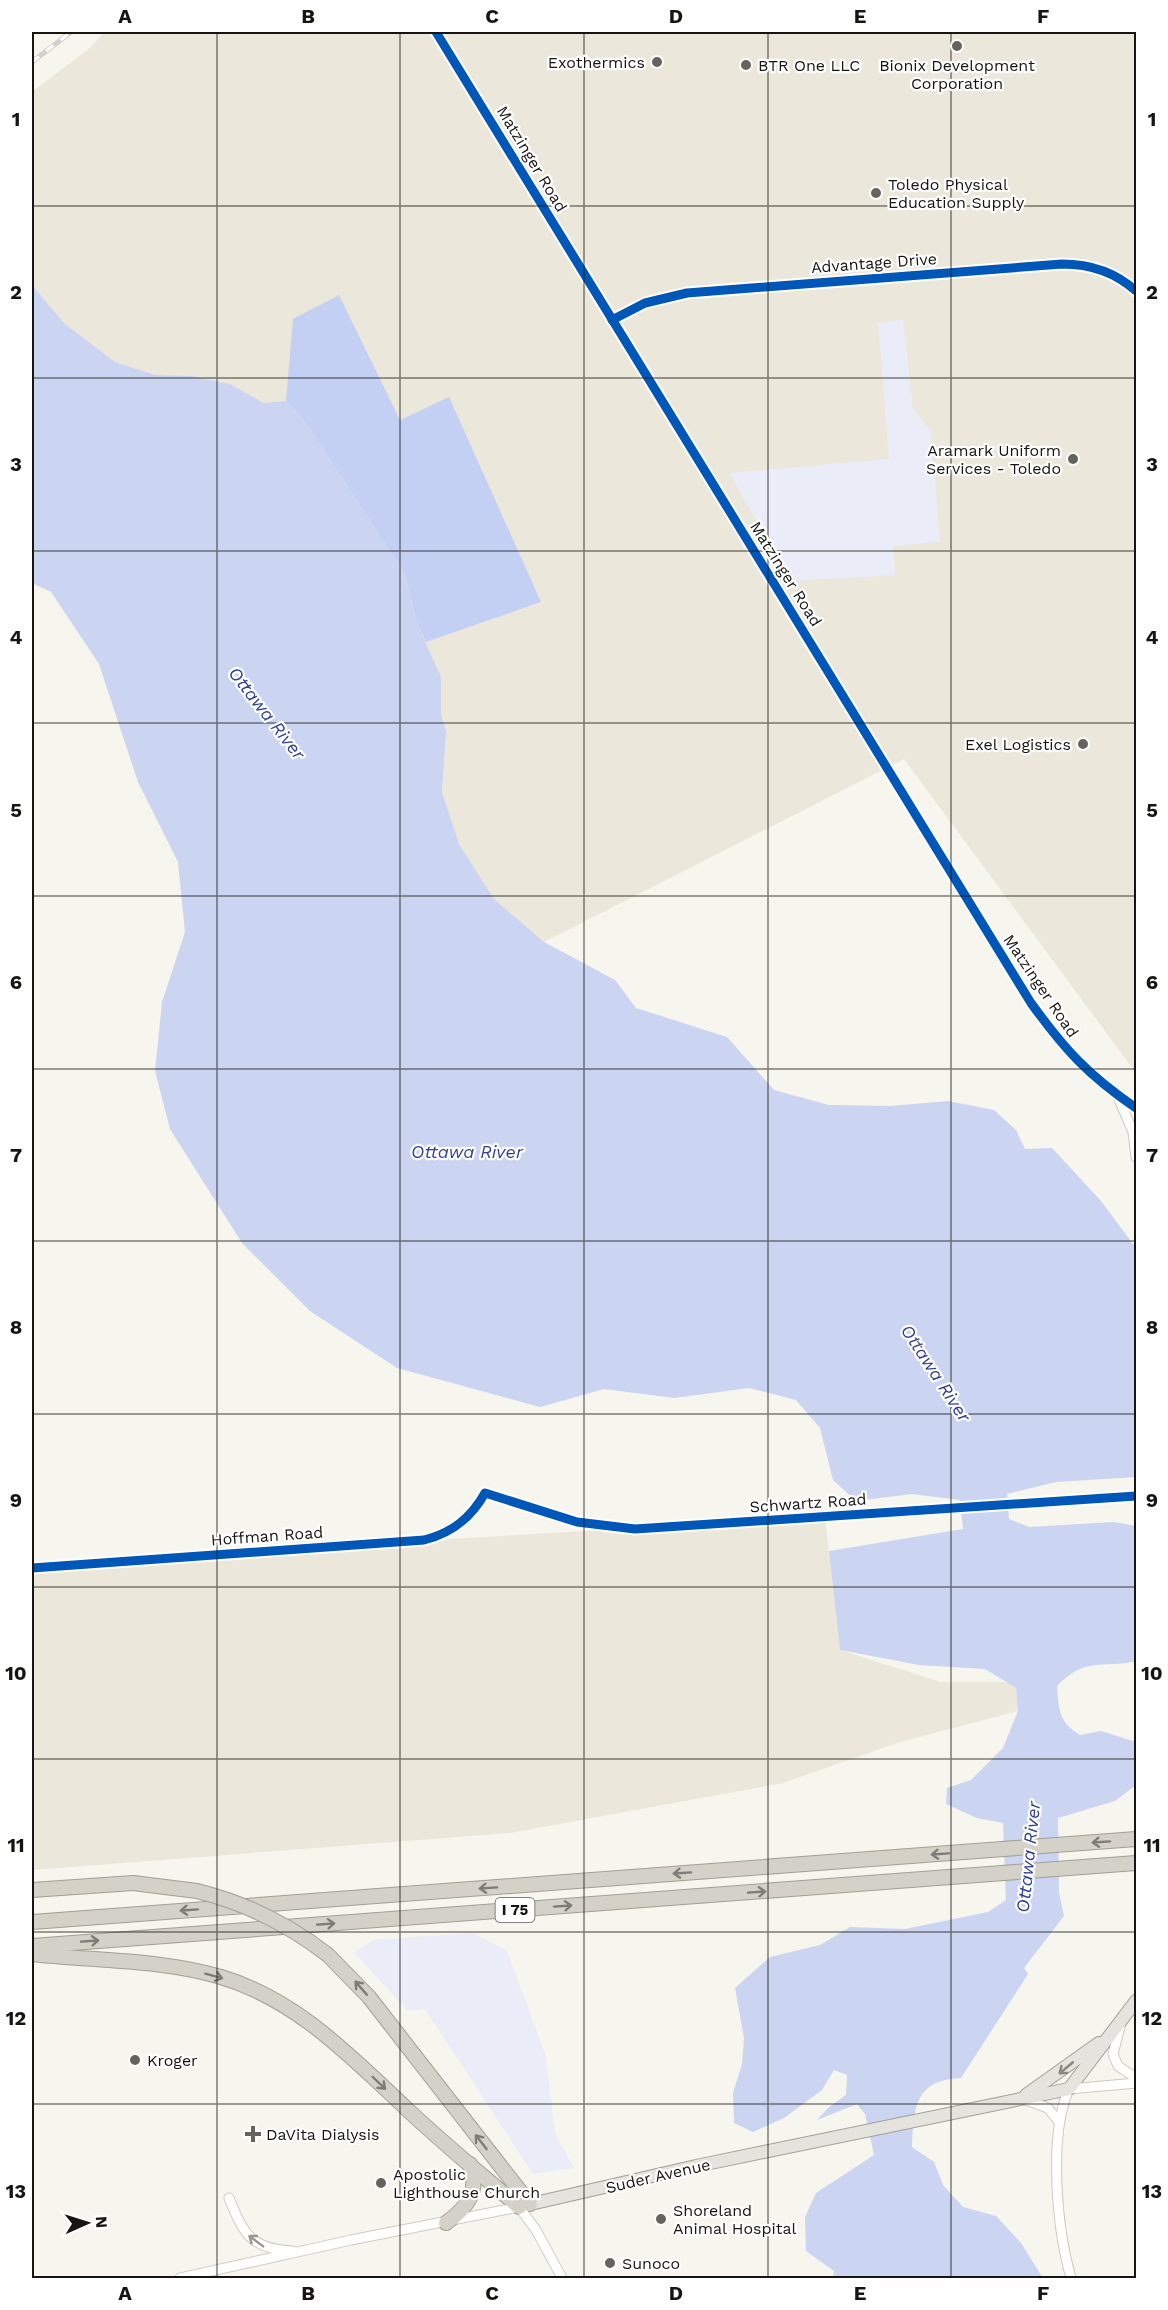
<svg xmlns="http://www.w3.org/2000/svg" width="1168" height="2310" viewBox="0 0 1168 2310" font-family="'Work Sans',sans-serif">
<rect width="100%" height="100%" fill="#f6f5ee"/>
<g fill="#ebe7da">
<polygon points="104,32 1136,32 1136,1073 904,759 544,942 494,899 459,844 442,792 446,731 441,714 441,677 417,623 405,574 286,401 264,403 230,384 192,376 157,375 115,362 64,323 32,285 32,92 91,47"/>
<polygon points="825,1517 840,1650 941,1682 1006,1682 1016,1688 1018,1711 900,1742 783,1783 510,1833 32,1870 32,1568 414,1541"/>
</g>
<g fill="#eaedf7">
<polygon points="903,320 913,408 931,431 940,542 893,546 895,575 792,581 729,473 889,459 878,322"/>
<polygon points="473,1933 507,1951 546,2056 555,2133 574,2168 533,2174 425,2009 408,2011 354,1952 374,1940"/>
</g>
<polygon fill="#c4cff4" points="339,295 400,420 449,397 541,602 426,642 417,623 405,574 306,423 286,401 293,319"/>
<path fill="#cbd4f1" d="M32,285l32,38 51,39 41,13 36,1 38,8 34,19 22,-2 20,22 99,151 12,49 24,54v37l5,17 -4,61 17,52 35,55 50,43 71,38 21,28 91,29 47,53 55,15 61,1 58,-5 46,9 22,20 9,19 27,-1 49,53 35,47v229l-80,5 -49,12 2,25 20,8 85,-5 22,4v135c-35,8 -50,-5 -79,25 2,23 1,36 23,49l21,-4 35,11v43l-21,16 -57,17 1,75 5,23 -40,52 4,6 -67,104c-47,2 -47,30 -49,69l22,15 9,23 20,22 33,9 25,27 22,35h-210l1,-7 -28,-20 -1,-34 11,-24 58,-38 -9,-41 -8,-10 -40,16 11,-12 18,-13 1,-20 -13,-5 -12,20 -38,28 -31,14 -19,-9 -1,-30 9,-29 2,-26 -9,-50 35,-31 50,-12 30,-18 55,2 83,-17 18,-12 -3,-77 -26,-5 -31,-14 1,-16 24,-8 32,-32 15,-37 -2,-23 -31,-19 -66,-4 -79,-15 -11,-99 134,-22 -3,-29 -48,-6 -56,7 -23,-21 -13,-52 -24,-28 -47,-12 -75,10 -70,-9 -64,18 -143,-39 -87,-57 -68,-68 -72,-114 -15,-58 7,-69 23,-70 -7,-70 -40,-80 -39,-118 -48,-72 -19,-9z"/>
<g fill="none" stroke-linecap="round" stroke-linejoin="round">
<g stroke="#cccbc6" stroke-width="11">
<g id="minor">
<path d="M436,32l595,971c34,47 57,72 105,105"/>
<path d="M612,320l33,-17 42,-10 375,-29c28,0 53,8 74,27"/>
<polyline points="1118,1097 1133,1132 1136,1157"/>
<path d="M32,1568l392,-28c28,-7 47,-22 61,-47l92,29 58,7 501,-33"/>
<polyline points="1120,2027 1113,2054 1118,2066 1136,2078"/>
<polyline points="1023,2099 1048,2108 1059,2122"/>
<path d="M229,2198c15,37 22,51 64,53"/>
<polyline points="180,2278 351,2240 519,2207 536,2230 562,2278"/>
<path d="M1071,2278c-14,-49 -23,-142 -2,-189l67,-6"/>
</g>
</g>
<g stroke="#a29f93" stroke-width="14">
<g id="major">
<polyline points="1026,2095 1099,2043"/>
<polyline points="522,2206 696,2166 1069,2089 1136,2001"/>
</g>
</g>
<g stroke="#a29f93" stroke-width="16">
<g id="highway">
<polyline points="32,1890 133,1883 197,1891"/>
<polyline points="32,1922 1136,1839"/>
<polyline points="32,1946 1136,1863"/>
<path d="M32,1954c62,7 128,5 189,23 77,23 131,81 188,134 35,33 73,64 110,96"/>
<polyline points="328,1955 369,1997 530,2204"/>
<path d="M446,2223c22,-16 34,-32 24,-59"/>
</g>
</g>
<use href="#minor" stroke="#fefefc" stroke-width="9"/>
<use href="#major" stroke="#e5e3dd" stroke-width="12"/>
<use href="#highway" stroke="#d4d1c9" stroke-width="14"/>
<g stroke="#d1d0ce" stroke-width="5">
<polyline id="rail" points="32,62 71,32"/>
</g>
<use href="#rail" stroke="#fff" stroke-width="3" stroke-dasharray="9" stroke-linecap="butt"/>
<g stroke="#a29f93" stroke-width="16" stroke-linecap="butt">
<path id="highway-bridge" d="M197,1891c49,12 91,33 131,64"/>
</g>
<use href="#highway-bridge" stroke="#d4d1c9" stroke-width="14"/>
<g stroke="#fff" stroke-width="13">
<g id="cycleway">
<path d="M436,32l595,971c34,47 57,72 105,105"/>
<path d="M612,320l33,-17 42,-10 375,-29c28,0 53,8 74,27"/>
<path d="M32,1568l392,-28c28,-7 47,-22 61,-47l92,29 58,7 501,-33"/>
</g>
</g>
<use href="#cycleway" stroke="#0057b8" stroke-width="9"/>
</g>
<defs><path id="oneway-shaft" d="M-6 0H5M1.5-3L5.5 0L1.5 3" fill="none" stroke-width="1.6" stroke-linecap="round" stroke-linejoin="round" transform="scale(1.5)"/></defs>
<g stroke="#7e7c76">
<use href="#oneway-shaft" transform="translate(1101 1842) rotate(176)"/>
<use href="#oneway-shaft" transform="translate(940 1854) rotate(176)"/>
<use href="#oneway-shaft" transform="translate(682 1873) rotate(176)"/>
<use href="#oneway-shaft" transform="translate(488 1888) rotate(176)"/>
<use href="#oneway-shaft" transform="translate(757 1892) rotate(-4)"/>
<use href="#oneway-shaft" transform="translate(563 1906) rotate(-4)"/>
<use href="#oneway-shaft" transform="translate(189 1910) rotate(176)"/>
<use href="#oneway-shaft" transform="translate(326 1924) rotate(-4)"/>
<use href="#oneway-shaft" transform="translate(90 1941) rotate(-4)"/>
<use href="#oneway-shaft" transform="translate(214 1976) rotate(15)"/>
<use href="#oneway-shaft" transform="translate(361 1988) rotate(-131)"/>
<use href="#oneway-shaft" transform="translate(379 2083) rotate(44)"/>
<use href="#oneway-shaft" transform="translate(481 2142) rotate(-128)"/>
</g>
<use stroke="#888681" href="#oneway-shaft" transform="translate(1066 2068) rotate(140)"/>
<use stroke="#969592" href="#oneway-shaft" transform="translate(256 2241) rotate(-143)"/>
<path fill="none" stroke="#161511" stroke-width="1.5" stroke-opacity="0.55" d="M217,32v2246M400,32v2246M584,32v2246M768,32v2246M951,32v2246M32,206h1104M32,378h1104M32,551h1104M32,723h1104M32,896h1104M32,1069h1104M32,1241h1104M32,1414h1104M32,1587h1104M32,1759h1104M32,1932h1104M32,2104h1104"/>
<g fill="#64635e" stroke="#fff" stroke-width="2">
<circle cx="957" cy="46" r="6"/>
<circle cx="657" cy="62" r="6"/>
<circle cx="746" cy="65" r="6"/>
<circle cx="876" cy="193" r="6"/>
<circle cx="1073" cy="459" r="6"/>
<circle cx="1083" cy="744" r="6"/>
<circle cx="135" cy="2060" r="6"/>
<path d="M250 2125h6v6h6v6h-6v6h-6v-6h-6v-6h6z"/>
<circle cx="381" cy="2183" r="6"/>
<circle cx="661" cy="2219" r="6"/>
<circle cx="610" cy="2263" r="6"/>
</g>
<g text-anchor="middle" dominant-baseline="central" stroke-width="4.5" stroke-linejoin="round" paint-order="stroke">
<rect fill="#fff" stroke="#5c5b58" stroke-width="1.5" x="495.5" y="1898" width="39" height="24" rx="4.5"/>
<g font-size="15" font-weight="bold" fill="#161511">
<text x="515" y="1910">I 75</text>
</g>
<g font-size="16" fill="#161511" stroke="#fff" text-anchor="start">
<text x="645" y="62" text-anchor="end">Exothermics</text>
<text x="758" y="65">BTR One LLC</text>
<text x="957" y="65" text-anchor="middle">Bionix Development<tspan x="957" dy="18">Corporation</tspan></text>
<text x="888" y="184">Toledo Physical<tspan x="888" dy="18">Education Supply</tspan></text>
<text x="1061" y="450" text-anchor="end">Aramark Uniform<tspan x="1061" dy="18">Services - Toledo</tspan></text>
<text x="1071" y="744" text-anchor="end">Exel Logistics</text>
<text x="147" y="2060">Kroger</text>
<text x="266" y="2134">DaVita Dialysis</text>
<text x="393" y="2174">Apostolic<tspan x="393" dy="18">Lighthouse Church</tspan></text>
<text x="673" y="2210">Shoreland<tspan x="673" dy="18">Animal Hospital</tspan></text>
<text x="622" y="2263">Sunoco</text>
</g>
<g font-size="16" fill="#161511" stroke="#fff">
<text transform="translate(532 159) rotate(59)">Matzinger Road</text>
<text transform="translate(874 263) rotate(-4)">Advantage Drive</text>
<text transform="translate(786 574) rotate(58)">Matzinger Road</text>
<text transform="translate(1041 986) rotate(56)">Matzinger Road</text>
<text transform="translate(808 1503) rotate(-4)">Schwartz Road</text>
<text transform="translate(267 1536) rotate(-4)">Hoffman Road</text>
<text transform="translate(658 2176) rotate(-13)">Suder Avenue</text>
</g>
<g font-size="18" font-style="italic" fill="#324093" stroke="#fff">
<text transform="translate(267 713) rotate(52)">Ottawa River</text>
<text x="467" y="1151">Ottawa River</text>
<text transform="translate(936 1373) rotate(57)">Ottawa River</text>
<text transform="translate(1028 1857) rotate(-84)">Ottawa River</text>
</g>
</g>
<rect width="1168" height="2310" fill="none" stroke="#ffffff" stroke-width="66"/>
<g transform="translate(87 2223) rotate(87)" stroke="#ffffff" stroke-width="4.5" paint-order="stroke">
<path d="M0-4.5L10 22L0 15L-10 22Z" fill="#161511"/>
<text y="-9" font-size="16" font-weight="bold" text-anchor="middle" fill="#161511">N</text>
</g>
<rect x="33" y="33" width="1102" height="2244" fill="none" stroke="#161511" stroke-width="2"/>
<g font-size="20" text-anchor="middle" font-weight="bold" fill="#161511">
<text x="125" y="23">A</text>
<text x="308" y="23">B</text>
<text x="492" y="23">C</text>
<text x="676" y="23">D</text>
<text x="860" y="23">E</text>
<text x="1043" y="23">F</text>
<text x="16" y="126">1</text>
<text x="1152" y="126">1</text>
<text x="16" y="299">2</text>
<text x="1152" y="299">2</text>
<text x="16" y="471">3</text>
<text x="1152" y="471">3</text>
<text x="16" y="644">4</text>
<text x="1152" y="644">4</text>
<text x="16" y="817">5</text>
<text x="1152" y="817">5</text>
<text x="16" y="989">6</text>
<text x="1152" y="989">6</text>
<text x="16" y="1162">7</text>
<text x="1152" y="1162">7</text>
<text x="16" y="1334">8</text>
<text x="1152" y="1334">8</text>
<text x="16" y="1507">9</text>
<text x="1152" y="1507">9</text>
<text x="16" y="1680">10</text>
<text x="1152" y="1680">10</text>
<text x="16" y="1852">11</text>
<text x="1152" y="1852">11</text>
<text x="16" y="2025">12</text>
<text x="1152" y="2025">12</text>
<text x="16" y="2198">13</text>
<text x="1152" y="2198">13</text>
<text x="125" y="2300">A</text>
<text x="308" y="2300">B</text>
<text x="492" y="2300">C</text>
<text x="676" y="2300">D</text>
<text x="860" y="2300">E</text>
<text x="1043" y="2300">F</text>
</g>
</svg>
